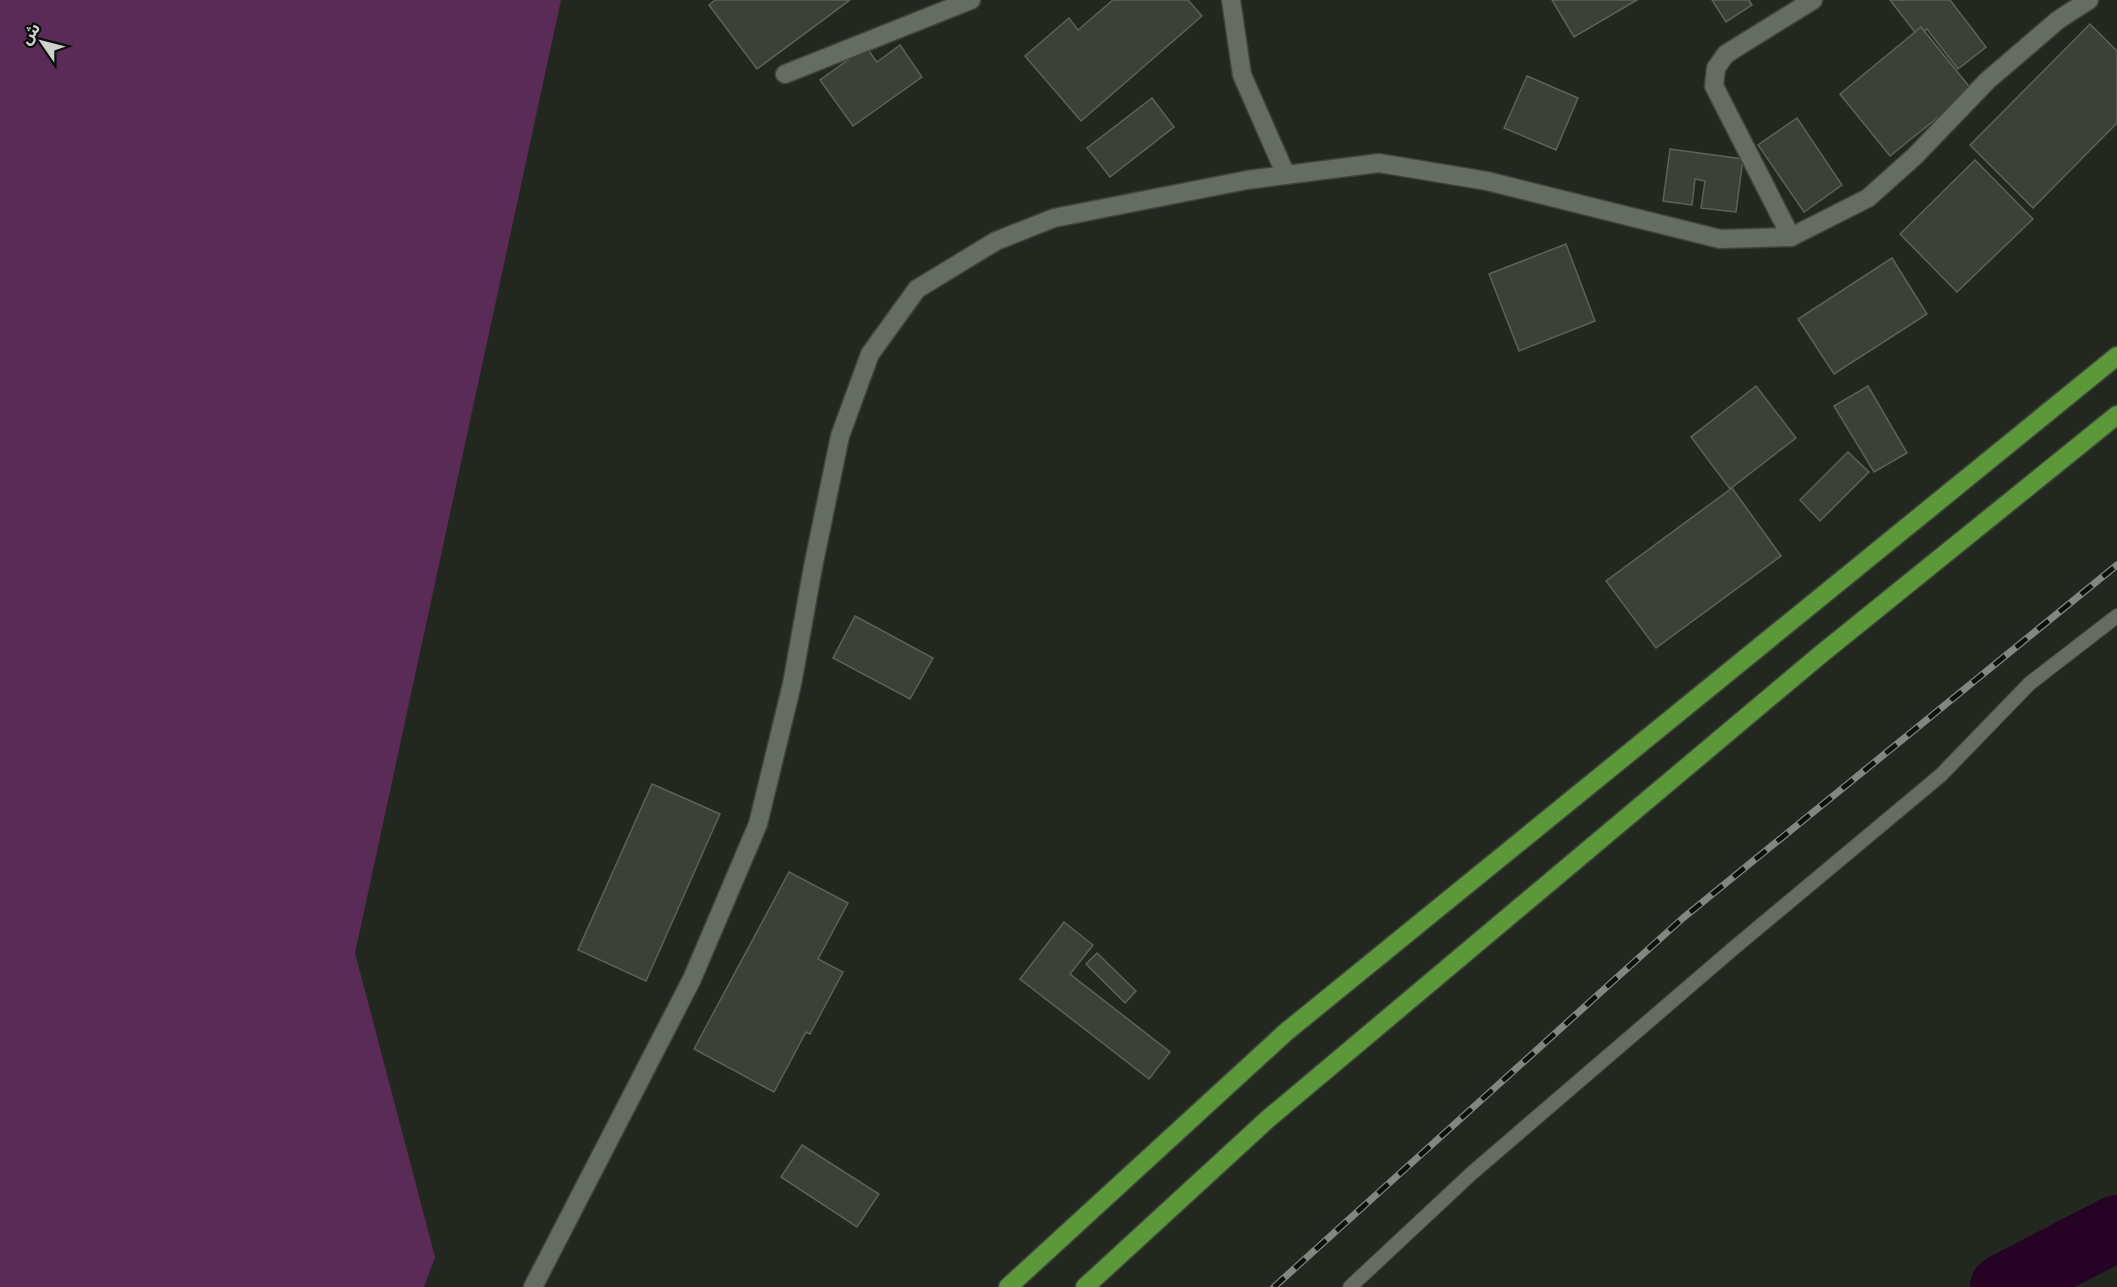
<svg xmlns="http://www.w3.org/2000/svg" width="2117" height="1287" viewBox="0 0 2117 1287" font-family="'Fira Sans','Noto Sans Arabic',sans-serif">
<rect width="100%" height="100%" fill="#22281f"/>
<polygon fill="#5a2b57" points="0,0 561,0 355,953 435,1257 424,1287 0,1287"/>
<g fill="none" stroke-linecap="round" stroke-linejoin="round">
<polyline stroke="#260225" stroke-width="66" points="2003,1287 2117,1228"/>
</g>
<g fill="#3b4138" stroke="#5b6258" stroke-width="1.5">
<polygon points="715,0 850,0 757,69 709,5"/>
<polygon points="1113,0 1188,0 1202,16 1081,121 1025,56 1069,18 1078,30"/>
<polygon points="1552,0 1637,0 1574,37"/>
<polygon points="1712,0 1749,0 1752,5 1726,22"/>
<polygon points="1890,0 1950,0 1986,47 1958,69 1927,29 1918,36"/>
<polygon points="2090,24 2117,51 2117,123 2033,208 1970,145"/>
<polygon points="1921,27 1972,90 1890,156 1840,94"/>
<polygon points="900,45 922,77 853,126 820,80 866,47 877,62"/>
<polygon points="1527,76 1578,98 1556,150 1504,128"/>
<polygon points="1152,98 1174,127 1110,177 1087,148"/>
<polygon points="1797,118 1842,185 1804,212 1758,145"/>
<polygon points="1670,149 1743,159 1736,212 1701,208 1705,181 1695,179 1692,205 1663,201"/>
<polygon points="1975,160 2033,219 1957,292 1900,234"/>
<polygon points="1566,244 1595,321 1519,351 1489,274"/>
<polygon points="1892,258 1927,314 1834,374 1798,319"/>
<polygon points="1756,386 1796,438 1730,489 1691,437"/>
<polygon points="1868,386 1907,453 1874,472 1834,406"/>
<polygon points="1848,452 1869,472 1820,521 1800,500"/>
<polygon points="1732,488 1781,556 1656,648 1606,581"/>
<polygon points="855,616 933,658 910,699 833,658"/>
<polygon points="652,784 720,814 646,981 578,950"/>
<polygon points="789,872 848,903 818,959 843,972 810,1034 806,1032 774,1092 694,1049"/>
<polygon points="1064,922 1093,945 1070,974 1170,1052 1149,1079 1020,979"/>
<polygon points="1097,953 1136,991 1125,1003 1086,964"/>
<polygon points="802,1145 879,1194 857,1227 781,1177"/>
</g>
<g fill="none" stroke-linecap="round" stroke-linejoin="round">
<g stroke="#3e433c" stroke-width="16">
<polyline id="lane" points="1350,1287 1472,1173 1735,947 1941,775 2029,684 2117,616"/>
</g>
<g stroke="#3e433c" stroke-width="21">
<g id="street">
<polyline points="1231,0 1242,75 1286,175"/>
<polyline points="785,74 971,0"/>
<polyline points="1791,237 1714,86 1716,68 1726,54 1813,0"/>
<polyline points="533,1287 692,979 758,824 792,684 813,567 840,436 870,354 917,289 996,241 1054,218 1247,180 1379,163 1487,181 1720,239 1791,237 1868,198 1915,156 1987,81 2058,20 2089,0"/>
</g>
</g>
<g stroke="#3e433c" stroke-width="21">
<g id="highway">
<polyline points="1008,1287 1286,1032 2117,356"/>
<polyline points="1085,1287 1269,1118 1820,655 2117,415"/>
</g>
</g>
<use href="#lane" stroke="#656c61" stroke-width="14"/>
<use href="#street" stroke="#656c61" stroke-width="18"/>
<use href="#highway" stroke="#5c9739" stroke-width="18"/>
<g stroke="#828780" stroke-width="7">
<polyline id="rail" points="1274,1287 1683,918 2117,565"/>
</g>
<use href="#rail" stroke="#0d0f0c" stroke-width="4.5" stroke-dasharray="14" stroke-linecap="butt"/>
</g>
<g transform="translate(42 42) rotate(305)" stroke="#0d0f0c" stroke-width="4.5" paint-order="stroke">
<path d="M0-4.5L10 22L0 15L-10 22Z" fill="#cfd3ce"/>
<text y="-9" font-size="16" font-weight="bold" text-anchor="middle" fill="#cfd3ce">ش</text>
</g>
</svg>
